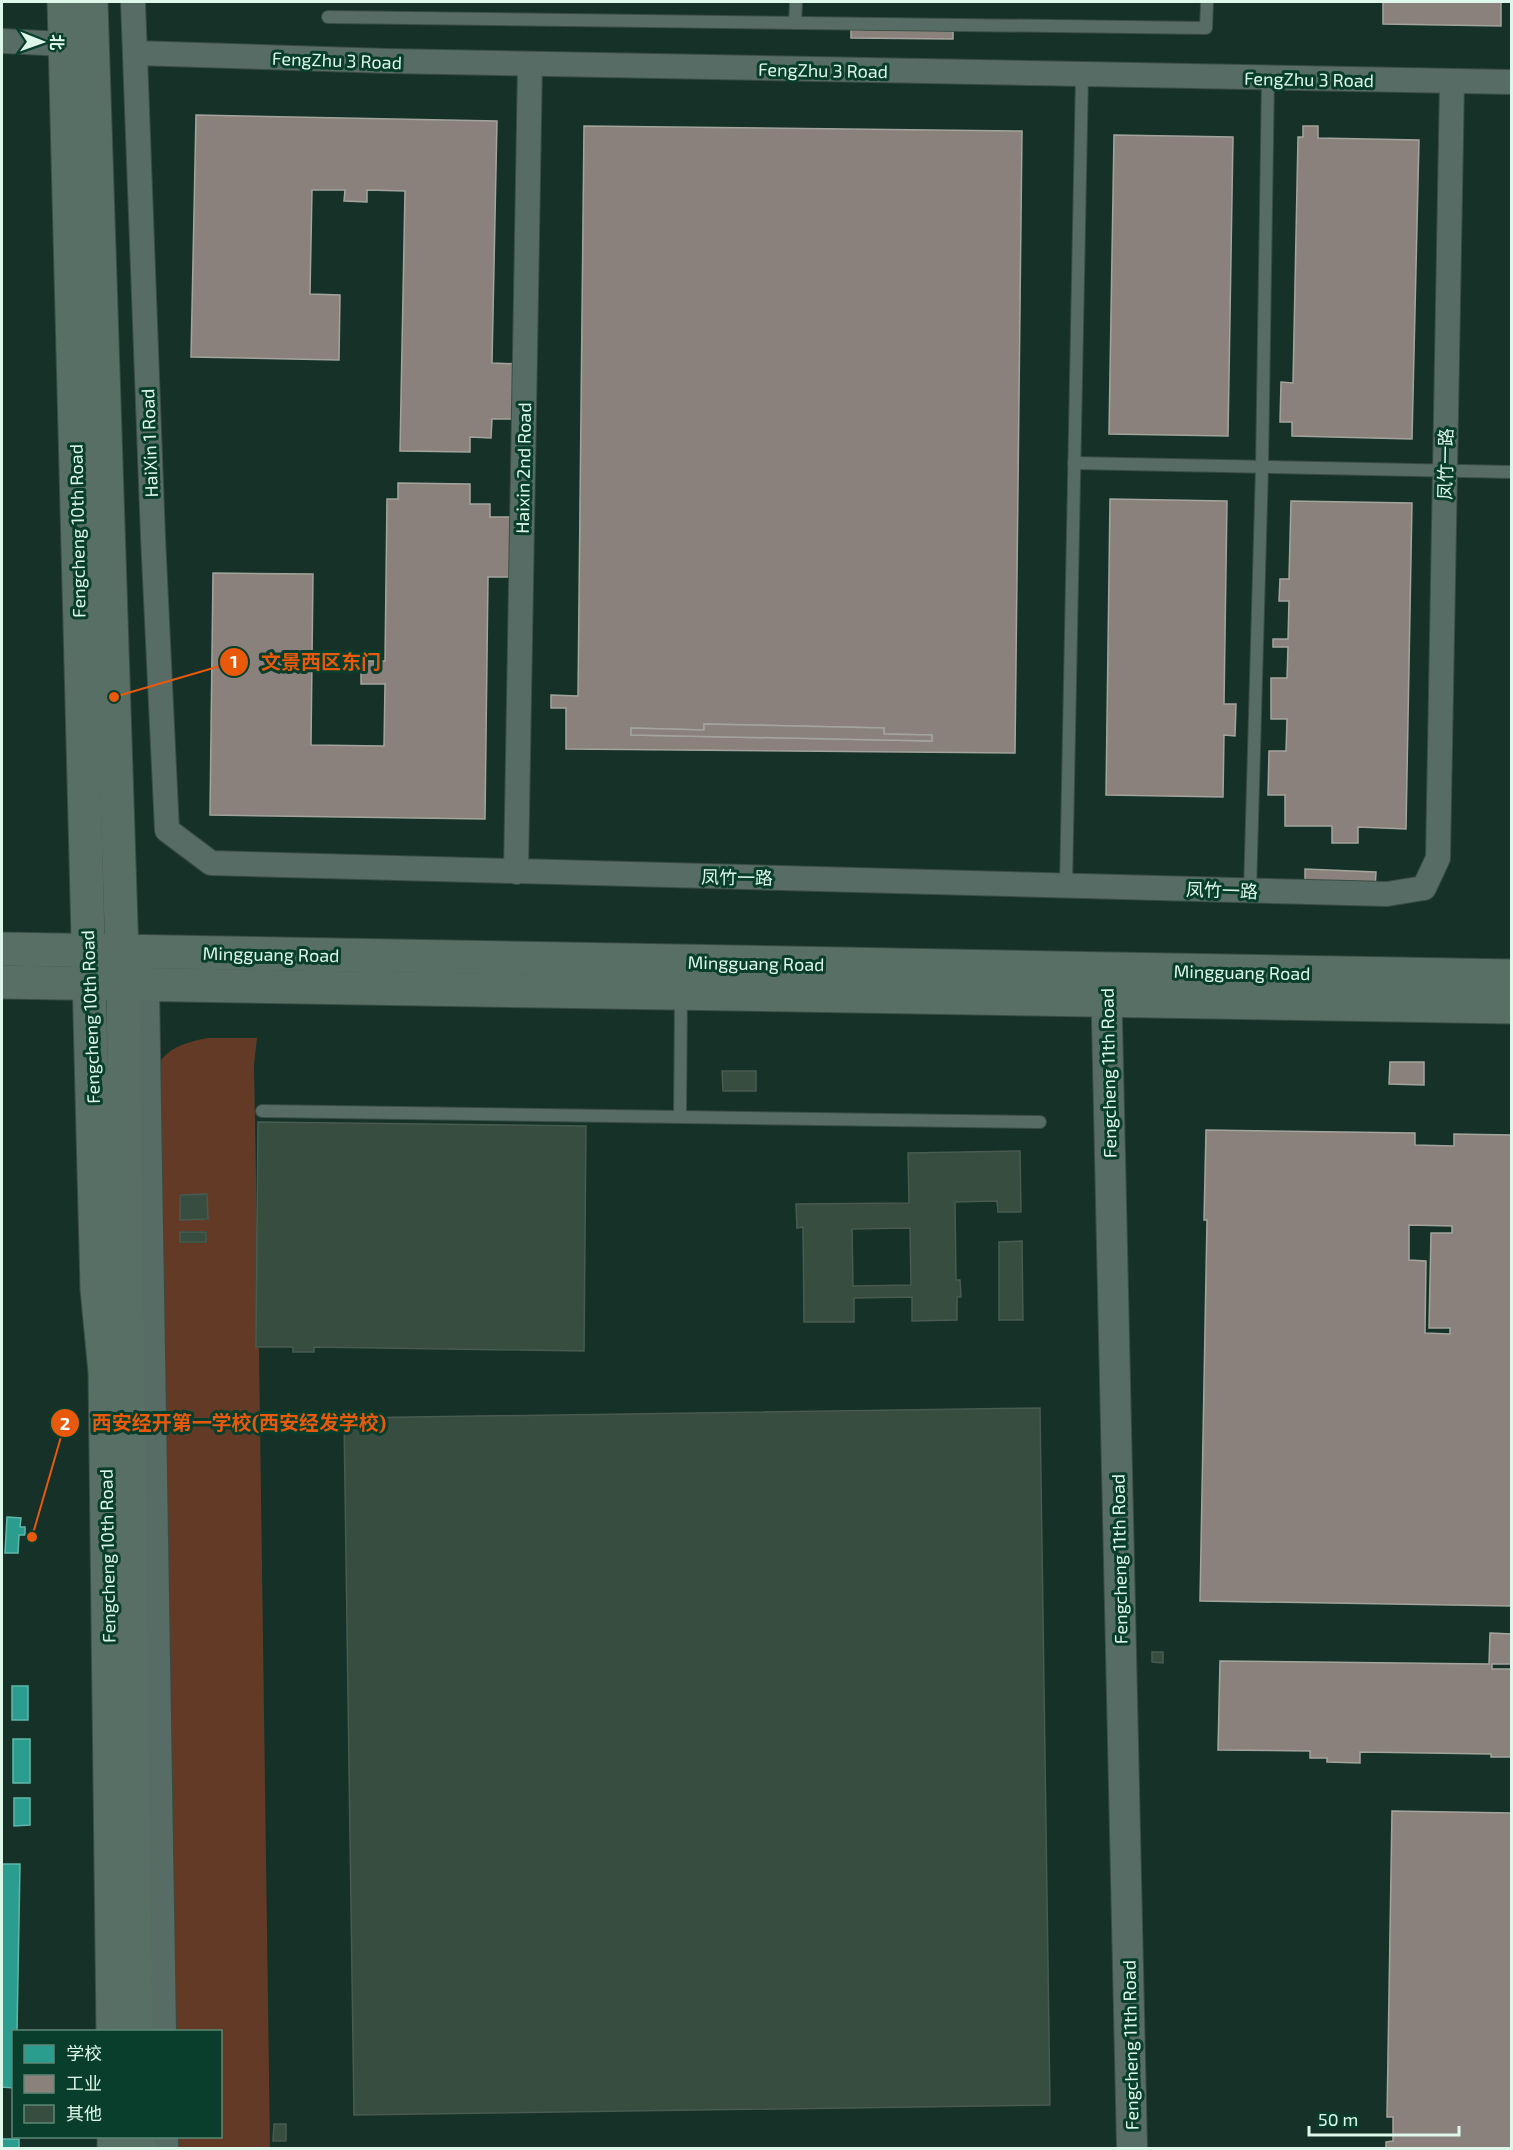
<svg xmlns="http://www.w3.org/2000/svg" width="1513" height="2150" viewBox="0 0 1513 2150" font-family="'Exo 2','Noto Sans SC',sans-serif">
<rect width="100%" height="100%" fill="#153128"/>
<path fill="#623a25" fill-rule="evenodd" d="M207,1038h50l-3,27 3,164 -1,118 3,1 11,800h-101v-11l51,-1v-104l-52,-1 -13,-961c11,-23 30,-27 52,-32zM179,1194h29v26h-28zM180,1231h27l-1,12h-26z"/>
<g fill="#2a9d8f" stroke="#60b8aa" stroke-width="1.5">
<polygon points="7,1517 21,1518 20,1527 25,1527 25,1535 19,1535 18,1553 5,1553"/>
<rect x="12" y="1686" width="16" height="34"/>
<rect x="13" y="1739" width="17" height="44"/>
<polygon points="14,1798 30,1798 30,1825 14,1826"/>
<polygon points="2,1864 20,1864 17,2032 14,2032 14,2088 2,2087 2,2124"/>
<rect x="2" y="2139" width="17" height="9"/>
</g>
<g fill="#8a817c" stroke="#a3a49d" stroke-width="1.5" fill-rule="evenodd">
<polygon points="1383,2 1501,2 1501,26 1383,24"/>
<polygon points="851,30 953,31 953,39 851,38"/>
<polygon points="196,115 497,121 492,363 518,364 517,419 492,419 491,438 470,437 470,452 400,451 405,191 367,190 367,202 344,201 345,190 312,190 310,294 340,295 339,360 191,357"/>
<path d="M584,126l438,5 -7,622 -449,-4v-41h-15v-13l27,1zM704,724l180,4v6l48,1v6l-301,-6v-7l73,2z"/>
<polygon points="1303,126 1318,126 1318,138 1419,140 1412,439 1292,436 1292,422 1280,422 1281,382 1293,383 1298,137 1303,137"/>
<polygon points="1114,135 1233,137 1228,436 1109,434"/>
<polygon points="398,483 470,484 470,504 490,504 490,517 514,517 513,577 488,577 485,819 210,815 213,573 313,574 311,745 384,746 385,684 361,684 361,661 385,661 387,499 398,499"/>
<polygon points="1110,499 1227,501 1224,704 1236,704 1235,736 1224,735 1223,797 1106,795"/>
<polygon points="1291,501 1412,503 1406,829 1358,827 1358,843 1332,843 1332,826 1285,826 1285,795 1268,795 1269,751 1286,751 1287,719 1271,719 1271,678 1287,678 1288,647 1273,647 1273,639 1288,639 1289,601 1279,601 1280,579 1289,579"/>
<polygon points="704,724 884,728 884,734 932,735 932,741 631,735 631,728 704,730"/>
<polygon points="1305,869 1376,872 1375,889 1305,886"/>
<polygon points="1390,1062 1424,1062 1424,1085 1389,1084"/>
<path d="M1206,1130l209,3v12l39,1v-12l58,1v471l-312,-5 7,-381h-3zM1409,1225l43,1v7h-21l-2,95h21v6l-25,-1 1,-72 -17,-1z"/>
<polygon points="1490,1633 1512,1634 1512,1664 1492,1664 1492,1669 1512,1669 1512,1757 1491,1757 1491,1754 1360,1752 1360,1763 1327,1762 1327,1758 1310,1758 1310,1751 1218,1750 1220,1661 1489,1664"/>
<polygon points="1392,1811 1512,1813 1512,2148 1386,2148 1386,2142 1393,2141 1393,2117 1387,2117"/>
</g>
<g fill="#364d40" stroke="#485b51" stroke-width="1.5" fill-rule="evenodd">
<polygon points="722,1071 756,1071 756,1091 723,1091"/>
<polygon points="258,1122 586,1126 584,1351 314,1347 314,1352 293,1352 293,1347 256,1347"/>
<path d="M1020,1151l1,61h-23l-1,-11 -42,1 1,78h4l1,17h-4v23l-45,1v-24l-58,1v24h-50l-1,-95 -6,1 -1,-24 113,-1 -1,-50zM910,1228l1,57 -58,1 -1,-57z"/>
<polygon points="207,1194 208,1219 180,1220 180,1195"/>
<rect x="180" y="1232" width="26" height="10"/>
<polygon points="1022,1241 1023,1320 999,1320 999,1242"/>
<polygon points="1040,1408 1050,2105 354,2115 344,1418"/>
<polygon points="1152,1652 1163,1652 1163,1663 1152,1662"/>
<polygon points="274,2124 286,2124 286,2141 273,2141"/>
</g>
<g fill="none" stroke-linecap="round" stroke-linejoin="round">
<g stroke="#394d45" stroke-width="14">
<g id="service">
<polyline points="328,17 1206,28 1207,2"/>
<polyline points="795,23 796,2"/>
<polyline points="1074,463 1512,472"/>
<polyline points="1066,886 1082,75"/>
<polyline points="1250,891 1262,467 1268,78"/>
<polyline points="262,1111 680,1117 681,995"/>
<polyline points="680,1117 1040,1122"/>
</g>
</g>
<g stroke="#394d45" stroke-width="26">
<g id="minor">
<polyline points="133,2 153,537 167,830 211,863 1387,894 1424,888 1438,858 1452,82"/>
<polyline points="2,41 65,44"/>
<polyline points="135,53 388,61 1512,82"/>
<polyline points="516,872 530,64"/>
<polyline points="147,986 164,2032"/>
<polyline points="166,2136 166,2148"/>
</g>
</g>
<g stroke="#394d45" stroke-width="32">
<polyline id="tertiary" points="1106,976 1132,2148"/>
</g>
<g stroke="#394d45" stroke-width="35">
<g id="secondary">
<polyline points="64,2 97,1289 105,1372 113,2032"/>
<polyline points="91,2 123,985 136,2032"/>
<polyline points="2,949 1512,976"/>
<polyline points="2,982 1512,1007"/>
<polyline points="114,2136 114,2148"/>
<polyline points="138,2136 138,2148"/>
</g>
</g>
<use href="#service" stroke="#576c64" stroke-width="12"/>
<use href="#minor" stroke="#576c64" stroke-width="24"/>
<use href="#tertiary" stroke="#576c64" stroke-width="30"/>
<use href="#secondary" stroke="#586f66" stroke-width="33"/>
</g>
<g text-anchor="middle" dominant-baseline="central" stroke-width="6" stroke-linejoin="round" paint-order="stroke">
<g font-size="18" fill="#ddf7ea" stroke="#083e2b">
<text transform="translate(337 60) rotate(2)">FengZhu 3 Road</text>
<text transform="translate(823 70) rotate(1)">FengZhu 3 Road</text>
<text transform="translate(1309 79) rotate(1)">FengZhu 3 Road</text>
<text transform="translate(149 443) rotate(-92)">HaiXin 1 Road</text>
<text transform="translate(1445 464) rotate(-89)">凤竹一路</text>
<text transform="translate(523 468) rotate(-89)">Haixin 2nd Road</text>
<text transform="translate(77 531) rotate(-91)">Fengcheng 10th Road</text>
<text transform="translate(737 877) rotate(1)">凤竹一路</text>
<text transform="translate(1222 890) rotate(2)">凤竹一路</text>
<text transform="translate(271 954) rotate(1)">Mingguang Road</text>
<text transform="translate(756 963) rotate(1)">Mingguang Road</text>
<text transform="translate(1242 972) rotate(1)">Mingguang Road</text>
<text transform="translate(90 1017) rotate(-92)">Fengcheng 10th Road</text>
<text transform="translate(1108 1073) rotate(-91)">Fengcheng 11th Road</text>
<text transform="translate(107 1556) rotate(-91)">Fengcheng 10th Road</text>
<text transform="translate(1119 1559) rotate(-91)">Fengcheng 11th Road</text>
<text transform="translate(1130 2045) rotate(-91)">Fengcheng 11th Road</text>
</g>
</g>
<path fill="none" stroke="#e8590c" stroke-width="2" d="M114 697L234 662M32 1537L65 1423"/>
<g fill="#e8590c" stroke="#083e2b" stroke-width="2">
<circle cx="114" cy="697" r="6"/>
<circle cx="32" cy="1537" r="6"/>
<circle cx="234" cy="662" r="15"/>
<circle cx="65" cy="1423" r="15"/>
</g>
<g font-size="18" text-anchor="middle" font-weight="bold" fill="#fff">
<text x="234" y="668">1</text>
<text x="65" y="1430">2</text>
</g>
<g font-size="20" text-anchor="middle" font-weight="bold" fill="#e8590c" stroke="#083e2b" stroke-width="6" stroke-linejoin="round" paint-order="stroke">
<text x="321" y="669">文景西区东门</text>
<text x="239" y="1430">西安经开第一学校(西安经发学校)</text>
</g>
<rect width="1513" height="2150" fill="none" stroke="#ddf7ea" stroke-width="6"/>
<rect x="12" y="2030" width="210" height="108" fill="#083e2b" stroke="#5d8877" stroke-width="1.5"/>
<rect x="24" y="2045" width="30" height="18" fill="#2a9d8f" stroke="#5d8877" stroke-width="1.5"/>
<text x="66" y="2060" font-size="18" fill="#ddf7ea">学校</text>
<rect x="24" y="2075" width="30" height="18" fill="#8a817c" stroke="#5d8877" stroke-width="1.5"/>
<text x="66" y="2090" font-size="18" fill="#ddf7ea">工业</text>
<rect x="24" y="2105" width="30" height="18" fill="#364d40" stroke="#5d8877" stroke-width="1.5"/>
<text x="66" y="2120" font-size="18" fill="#ddf7ea">其他</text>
<g transform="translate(42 42) rotate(91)" stroke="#083e2b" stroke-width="4.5" paint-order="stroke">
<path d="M0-4.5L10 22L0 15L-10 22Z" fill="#ddf7ea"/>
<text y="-9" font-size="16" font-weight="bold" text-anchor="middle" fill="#ddf7ea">北</text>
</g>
<path d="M1309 2126v9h150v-9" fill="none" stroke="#ddf7ea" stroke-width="3"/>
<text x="1318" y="2126" font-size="18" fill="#ddf7ea" stroke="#083e2b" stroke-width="4.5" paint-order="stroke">50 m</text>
</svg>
